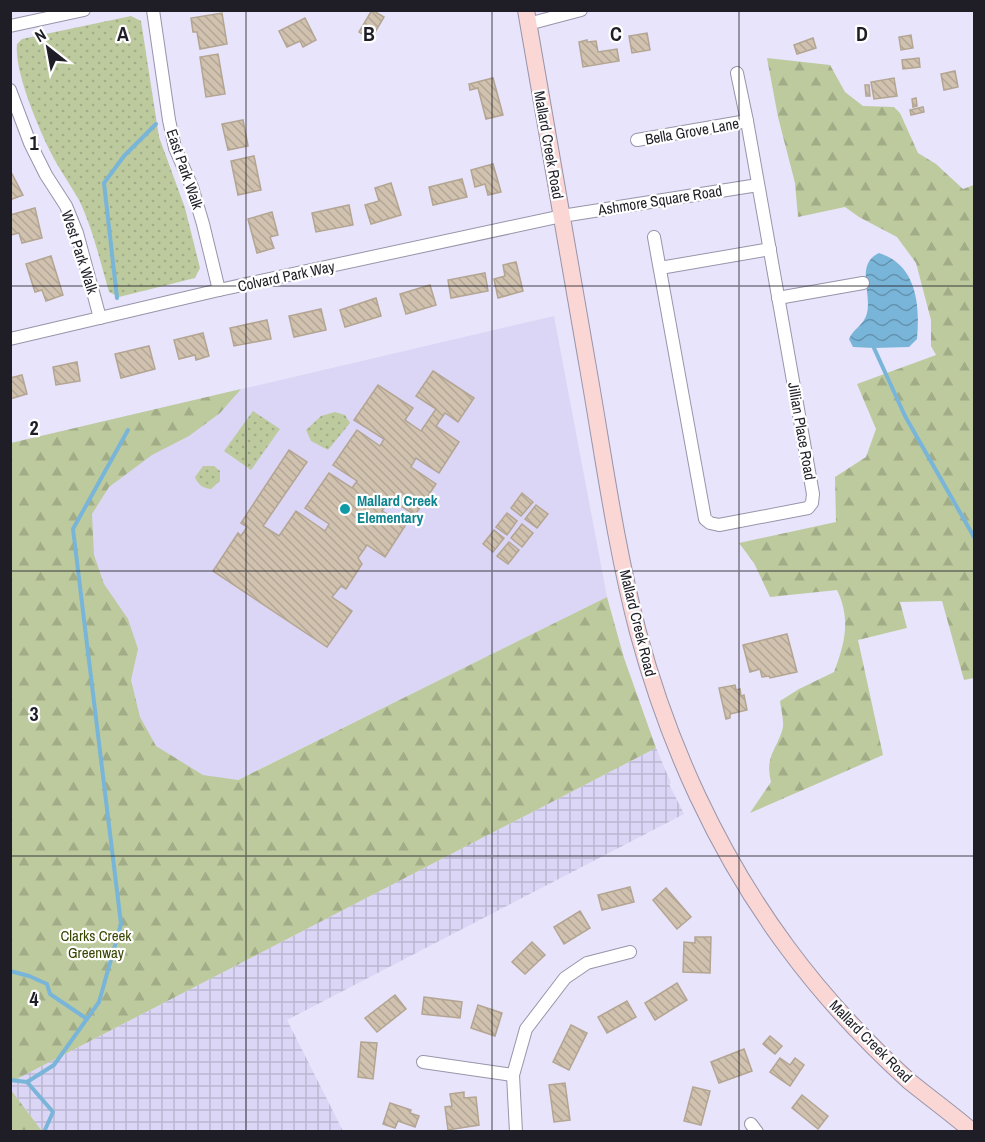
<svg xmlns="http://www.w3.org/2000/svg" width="985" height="1142" viewBox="0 0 985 1142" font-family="'Archivo Narrow',sans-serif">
<defs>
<pattern id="industrial-grid" width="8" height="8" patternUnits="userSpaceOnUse" patternTransform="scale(1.5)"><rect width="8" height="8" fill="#dbd6f5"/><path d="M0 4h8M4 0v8" fill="none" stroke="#bcb7d2"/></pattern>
<pattern id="grass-dots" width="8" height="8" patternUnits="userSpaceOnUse" patternTransform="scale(1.5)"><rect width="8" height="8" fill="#bdca9e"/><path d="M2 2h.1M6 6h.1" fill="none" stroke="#a2ad88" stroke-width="1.8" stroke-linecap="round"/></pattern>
<pattern id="forest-firs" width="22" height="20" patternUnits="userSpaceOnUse" patternTransform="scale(1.5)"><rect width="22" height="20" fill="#bdca9e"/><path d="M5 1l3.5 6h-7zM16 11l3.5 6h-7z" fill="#a2ad88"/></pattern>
<pattern id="water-waves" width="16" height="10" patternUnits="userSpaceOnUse" patternTransform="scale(1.5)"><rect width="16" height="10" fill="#79b5d8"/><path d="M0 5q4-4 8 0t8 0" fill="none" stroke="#6393af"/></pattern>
<pattern id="building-back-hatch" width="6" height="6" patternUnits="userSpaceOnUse" patternTransform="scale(1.5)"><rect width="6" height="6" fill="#d0c2af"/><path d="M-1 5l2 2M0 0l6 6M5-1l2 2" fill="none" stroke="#b2a696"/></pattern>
</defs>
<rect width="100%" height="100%" fill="#e7e4fb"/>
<polygon fill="url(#industrial-grid)" points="656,748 671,783 669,784 684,814 287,1020 343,1131 42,1131 11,1090 11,1082"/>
<polygon fill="#dbd6f5" points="554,316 607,597 11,892 11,443"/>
<g fill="url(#grass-dots)">
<path d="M131,16l10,5 18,116 26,71 15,60 -5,10 -76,19 -10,-5c-9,-31 -16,-63 -30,-92 -9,-16 -20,-31 -28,-47 -13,-26 -37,-82 -34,-109l5,-5z"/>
<polygon points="253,411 280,429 251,470 224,451"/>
<polygon points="335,412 345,415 350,423 328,450 311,441 306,430 321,416"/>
<path d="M203,466h11l6,5v10l-9,8c-7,0 -14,-5 -16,-12z"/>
</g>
<g fill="url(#forest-firs)">
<path d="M767,58l63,7 15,27 18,14 31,1 6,6 18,40 18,11 27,25 11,-4v493l-10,2 -22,-79 -42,1 7,26 -49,12 25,115 -133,58 21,-31c-6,-25 4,-30 11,-51 3,-8 -1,-21 -2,-30l19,-12 35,-17c11,-29 17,-53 3,-82l-67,7 -16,-34 -15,-20 97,-21 -1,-45 31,-20 10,-28 -19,-45 79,-29 -5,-9v-26l-15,-57 -19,-26 -38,-20 -14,-10 -47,10 -3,-34 -17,-66z"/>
<polygon points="241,389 220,413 189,436 152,455 109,487 92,514 94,555 104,584 128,619 138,649 131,680 140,717 156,746 203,775 238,780 607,597 624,658 656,748 11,1082 11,443"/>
<polygon points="10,1090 11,1090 42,1131 11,1131"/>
</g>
<path fill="url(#water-waves)" d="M879,253c38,12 41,52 38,86l-8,8 -35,1 -21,-1 -4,-8c4,-10 16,-15 18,-26 5,-20 -12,-49 12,-60z"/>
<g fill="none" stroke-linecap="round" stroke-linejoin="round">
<g stroke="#79b5d8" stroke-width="4">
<polyline points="117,298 104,183 124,156 156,124"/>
<polyline points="874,348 905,416 974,537"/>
<polyline points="10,971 29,976 47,984 50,994 87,1019"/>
<polyline points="10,1080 27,1082 53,1112 44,1132"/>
<polyline points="27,1082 54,1065 99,1002 121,924 73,529 128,430"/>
</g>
</g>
<g fill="url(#building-back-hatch)" stroke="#b3a592" stroke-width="1.5">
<polygon points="372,10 384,17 371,39 359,32"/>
<polygon points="222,13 227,44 200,49 197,32 193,32 191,18"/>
<polygon points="305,18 316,40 303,47 300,41 287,47 279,31"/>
<polygon points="647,33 650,50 632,53 629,36"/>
<polygon points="911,35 913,48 901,50 899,37"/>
<polygon points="813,38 816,48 797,54 794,45"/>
<polygon points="587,40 587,42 596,41 598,52 617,49 619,61 583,67 579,42"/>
<polygon points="218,54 225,94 206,97 200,57"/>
<polygon points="919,58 920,67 903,69 902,60"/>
<polygon points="955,71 958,87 944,90 941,74"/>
<polygon points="493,78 503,115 486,119 478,88 470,90 469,84"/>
<polygon points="894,78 897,96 874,99 871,82"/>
<polygon points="865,85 869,85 870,96 866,96"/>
<polygon points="916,98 917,106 913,107 912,99"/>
<polygon points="923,107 924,112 911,115 910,110"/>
<polygon points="243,120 248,146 228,150 222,124"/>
<polygon points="254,156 261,190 238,195 231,161"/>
<polygon points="493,164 501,192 488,195 485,184 475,187 471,170"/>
<polygon points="10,170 23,195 10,200"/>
<polygon points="462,179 467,197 433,205 429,187"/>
<polygon points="391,183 401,215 371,224 365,205 379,201 375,188"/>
<polygon points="349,205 353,225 316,232 312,213"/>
<polygon points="35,208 42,238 22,243 19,233 11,235 10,215"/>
<polygon points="272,212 278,235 270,237 274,248 257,253 248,219"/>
<polygon points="51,256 63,295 46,301 42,290 35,292 26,264"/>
<polygon points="516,262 523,291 498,298 494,279 505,276 503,265"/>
<polygon points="485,273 488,291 451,298 448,280"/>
<polygon points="430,285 436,305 406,314 400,294"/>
<polygon points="376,298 381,316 345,327 340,310"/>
<polygon points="321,309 326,330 294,337 289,316"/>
<polygon points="267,320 271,339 234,346 230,328"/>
<polygon points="203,333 209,356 196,360 195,355 179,359 174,340"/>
<polygon points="149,346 155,369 121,378 115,354"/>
<polygon points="77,362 80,381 56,385 53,367"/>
<polygon points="433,371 474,398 458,422 445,413 436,426 459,442 439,473 416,458 411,467 436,484 415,515 390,499 382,511 405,526 385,557 367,545 358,558 362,564 346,589 341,586 332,597 352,611 327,647 213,571 238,533 241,536 247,527 241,523 289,450 307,462 263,526 279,536 296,511 325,531 329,524 305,508 329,473 352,488 357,481 333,465 357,430 380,446 384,439 354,420 378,385 413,408 405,420 421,431 436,409 416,396"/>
<polygon points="22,375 27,394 10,399 10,378"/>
<polygon points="522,493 533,502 521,516 511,508"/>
<polygon points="536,505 548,514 537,528 525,519"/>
<polygon points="507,513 517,521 507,535 496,527"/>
<polygon points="522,524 533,533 522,547 511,538"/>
<polygon points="494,530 504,538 493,552 483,544"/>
<polygon points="509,542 519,550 508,564 497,556"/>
<polygon points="787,634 797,672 770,678 769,676 762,677 760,669 750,672 743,645"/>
<polygon points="735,685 736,690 740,689 741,696 744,695 747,710 730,714 730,718 726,719 719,688"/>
<polygon points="630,887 634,902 602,910 598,895"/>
<polygon points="666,888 691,917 677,929 653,900"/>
<polygon points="580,911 590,928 564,944 554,927"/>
<polygon points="695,937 711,937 710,973 683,972 684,942 695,943"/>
<polygon points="532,942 545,955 525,974 512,962"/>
<polygon points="677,983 687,1000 655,1020 645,1003"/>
<polygon points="395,995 406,1009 377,1032 365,1018"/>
<polygon points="424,997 462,1002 460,1018 422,1014"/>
<polygon points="627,1001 636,1017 607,1033 598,1017"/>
<polygon points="478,1005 502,1013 495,1036 471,1028"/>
<polygon points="571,1025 587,1033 569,1070 553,1062"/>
<polygon points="770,1036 782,1046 775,1054 763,1044"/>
<polygon points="361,1042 377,1043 373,1079 358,1077"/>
<polygon points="744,1049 752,1071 719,1083 711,1062"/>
<polygon points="780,1058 790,1065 795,1058 804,1065 790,1086 770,1072"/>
<polygon points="565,1083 570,1120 554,1122 549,1085"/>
<polygon points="693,1087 710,1091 701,1125 684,1121"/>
<polygon points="464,1092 464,1098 476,1097 479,1125 448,1130 445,1107 452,1106 450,1094"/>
<polygon points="802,1095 828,1116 818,1129 792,1108"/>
<polygon points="390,1103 411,1110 410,1113 419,1116 415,1127 398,1121 395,1128 383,1124"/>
</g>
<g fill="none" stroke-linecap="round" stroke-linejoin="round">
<g stroke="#9895aa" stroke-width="14">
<g id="minor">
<polyline points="153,10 169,120 175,148 192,187 203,224 219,290"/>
<polyline points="528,24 581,10"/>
<polyline points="10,26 84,10"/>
<polyline points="10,90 30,143 46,175 66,206 77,233 100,318"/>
<polyline points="637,140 747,121"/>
<polyline points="654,237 705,519 710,523 719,525 808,508 812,503 813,494 747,121 737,73"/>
<polyline points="660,268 770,249"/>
<polyline points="778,298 863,283"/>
<polyline points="10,339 219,290 562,216 758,185"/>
<polyline points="423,1062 513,1075"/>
<polyline points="751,1124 757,1132"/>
<polyline points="516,1132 513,1075 526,1029 565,978 587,963 630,952"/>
</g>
</g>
<g stroke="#9895aa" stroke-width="18">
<path id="secondary" d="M526,10c21,118 41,235 61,352 16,90 28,182 51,270 30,112 80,222 149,315 36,49 77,93 122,134 21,17 43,33 64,51"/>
</g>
<use href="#minor" stroke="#fff" stroke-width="12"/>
<use href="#secondary" stroke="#fad6d5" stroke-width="16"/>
</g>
<path fill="none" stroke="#1f1e26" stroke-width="1.5" stroke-opacity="0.55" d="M246,10v1122M492,10v1122M739,10v1122M10,286h964M10,571h964M10,856h964"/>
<circle fill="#0f9aa8" stroke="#fff" stroke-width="2" cx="345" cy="509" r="6"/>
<g text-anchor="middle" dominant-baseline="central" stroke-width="4.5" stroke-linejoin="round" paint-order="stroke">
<g font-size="15" fill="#1f1e26" stroke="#fff">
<text transform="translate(692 131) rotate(-10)">Bella Grove Lane</text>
<text transform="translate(549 145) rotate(80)">Mallard Creek Road</text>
<text transform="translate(185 169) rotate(71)">East Park Walk</text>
<text transform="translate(660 200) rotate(-9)">Ashmore Square Road</text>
<text transform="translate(80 252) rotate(72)">West Park Walk</text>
<text transform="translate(286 276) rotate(-12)">Colvard Park Way</text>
<text transform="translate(802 431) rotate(80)">Jillian Place Road</text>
<text transform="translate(638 623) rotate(76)">Mallard Creek Road</text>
<text transform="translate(871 1041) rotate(45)">Mallard Creek Road</text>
</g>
<g font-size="15" font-weight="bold" fill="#0d838f" stroke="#fff" text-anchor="start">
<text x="357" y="500">Mallard Creek<tspan x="357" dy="17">Elementary</tspan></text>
</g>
<g font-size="15" fill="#384500" stroke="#fff">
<text x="96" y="935">Clarks Creek<tspan x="96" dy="17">Greenway</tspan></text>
</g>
</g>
<g font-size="20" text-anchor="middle" font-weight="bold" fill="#1f1e26" stroke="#fff" stroke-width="4.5" stroke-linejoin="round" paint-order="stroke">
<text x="123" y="41">A</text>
<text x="369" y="41">B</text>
<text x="616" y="41">C</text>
<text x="862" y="41">D</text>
<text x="34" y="150">1</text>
<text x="34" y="435">2</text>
<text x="34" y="721">3</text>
<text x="34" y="1006">4</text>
</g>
<rect width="985" height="1142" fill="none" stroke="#1f1e26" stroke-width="24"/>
<g transform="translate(48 48) rotate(329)" stroke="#ffffff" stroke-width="4.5" paint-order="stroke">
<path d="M0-4.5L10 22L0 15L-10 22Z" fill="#1f1e26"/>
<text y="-9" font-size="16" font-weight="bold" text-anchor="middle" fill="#1f1e26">N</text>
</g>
</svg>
